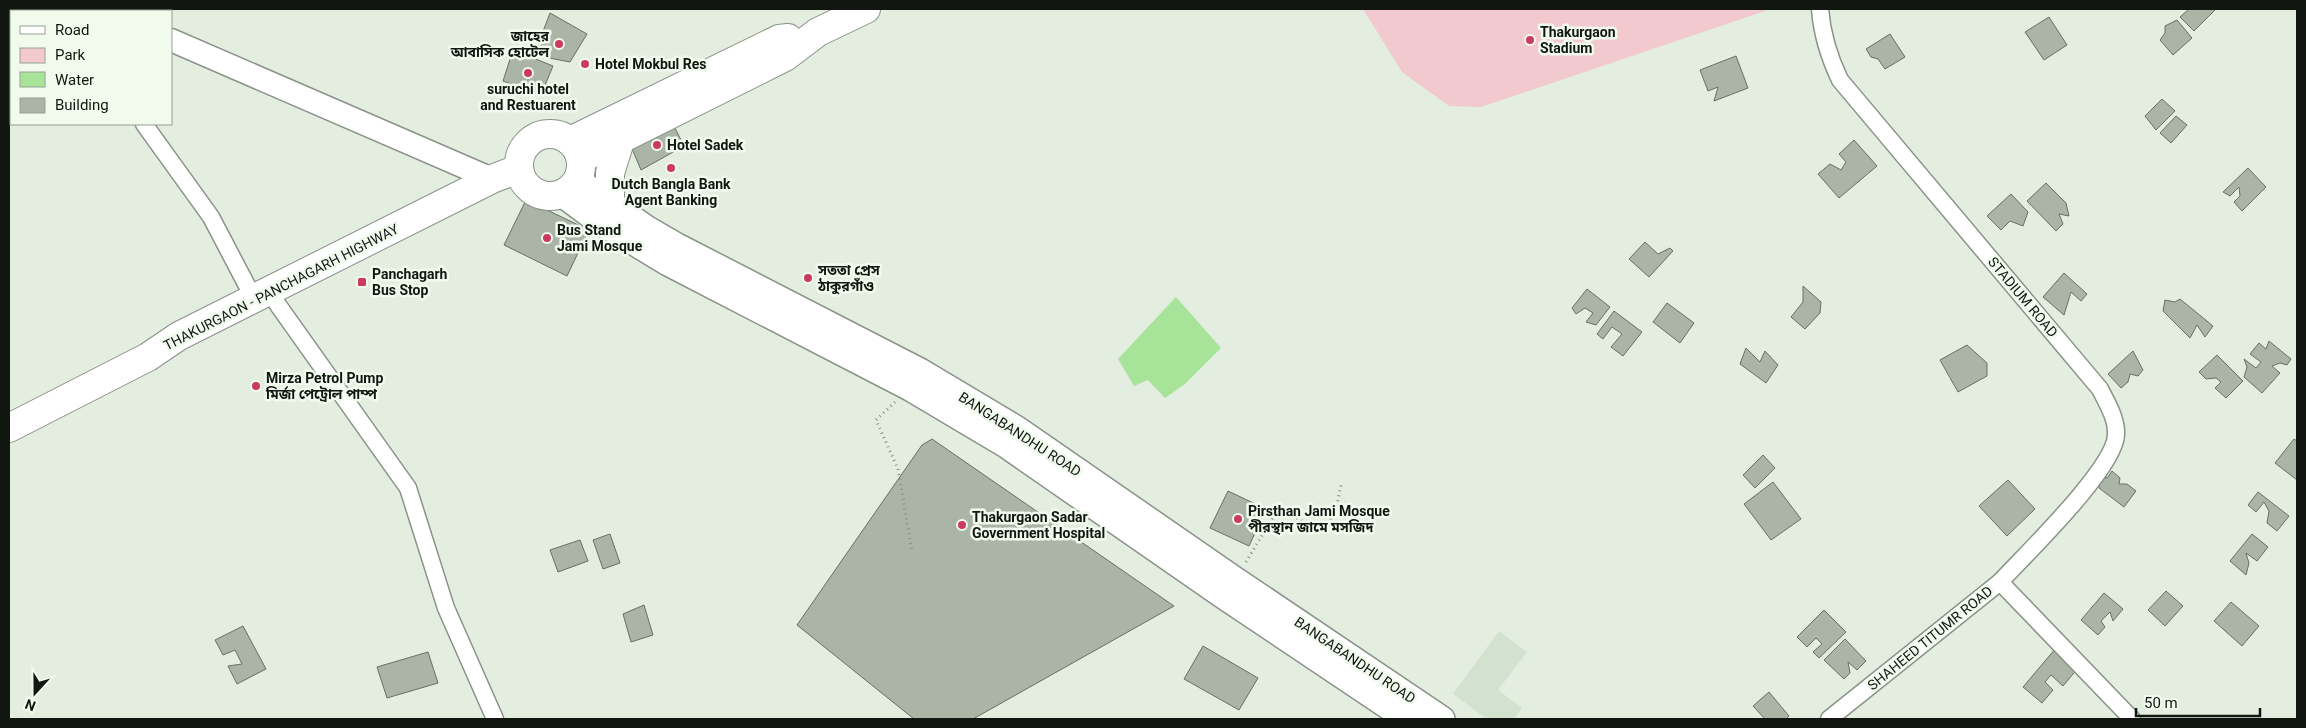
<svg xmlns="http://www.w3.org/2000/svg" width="2306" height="728" viewBox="0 0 2306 728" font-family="Roboto,'Noto Sans Bengali',sans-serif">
<rect width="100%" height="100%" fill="#e3ede0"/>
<polygon fill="#d2e2cf" points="1499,631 1527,652 1498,690 1522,708 1514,719 1487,719 1453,694"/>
<polygon fill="#f2c9ce" points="1363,9 1771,9 1481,107 1449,106 1402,72"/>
<polygon fill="#a7e499" points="1176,297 1221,348 1185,384 1165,398 1148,380 1134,386 1118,359"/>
<g fill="#aab4a7" stroke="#667064">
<polygon points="2189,9 2216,9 2194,31 2180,17"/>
<polygon points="550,13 587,34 570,62 534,55"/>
<polygon points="2049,17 2067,45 2044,60 2025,32"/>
<polygon points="2177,20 2192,38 2173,55 2160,40 2165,33 2165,26"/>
<polygon points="1890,34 1905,57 1885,69 1878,59 1871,57 1866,49"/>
<polygon points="513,50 553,66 541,95 503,81"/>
<polygon points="1736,56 1748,88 1714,101 1718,87 1708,91 1700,70"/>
<polygon points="2162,99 2175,111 2156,130 2145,116"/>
<polygon points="2176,116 2187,125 2171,143 2160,133"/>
<polygon points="671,120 684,146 641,170 630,144"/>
<polygon points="1854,140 1877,166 1839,198 1818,174 1830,164 1841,170 1846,162 1839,154"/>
<polygon points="2248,168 2266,187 2242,211 2234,202 2240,196 2239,187 2230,196 2223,192"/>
<polygon points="2046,183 2066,203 2069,216 2059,214 2063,224 2056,231 2027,201"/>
<polygon points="2011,194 2028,212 2023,226 2010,221 2001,230 1987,216"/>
<polygon points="526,200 589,230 567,276 504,245"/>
<polygon points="1645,242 1658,254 1670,248 1673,251 1649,277 1629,259"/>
<polygon points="2064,273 2087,294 2081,301 2071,292 2064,315 2043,297"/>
<polygon points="1803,286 1821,302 1820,313 1805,329 1791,317 1803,302"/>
<polygon points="1587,289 1610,307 1596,325 1586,322 1593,313 1585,308 1576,314 1572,308"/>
<polygon points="2180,299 2213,326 2205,337 2197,325 2190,338 2163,311 2165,300 2175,302"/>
<polygon points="1667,303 1694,323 1680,343 1653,322"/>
<polygon points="1614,311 1642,332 1623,356 1611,347 1622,334 1612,327 1603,339 1597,334"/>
<polygon points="2269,341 2291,359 2287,365 2280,363 2272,366 2280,373 2262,393 2244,377 2247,367 2244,359 2256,368 2261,362 2250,354 2259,343 2266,349"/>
<polygon points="1967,345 1987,363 1987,376 1958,392 1940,360"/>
<polygon points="1746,348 1760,362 1765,351 1778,365 1766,383 1740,364"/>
<polygon points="2133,351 2143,370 2138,376 2130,374 2128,382 2121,388 2108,374"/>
<polygon points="2217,355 2243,381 2226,398 2215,388 2221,382 2216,378 2206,379 2199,372"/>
<polygon points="932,439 1174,606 973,719 914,719 797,625 922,445"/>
<polygon points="2294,439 2297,441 2297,480 2275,463"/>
<polygon points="1763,455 1775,468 1755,488 1743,475"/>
<polygon points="2112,471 2120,478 2119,484 2127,484 2136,491 2124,507 2099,488 2100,480 2108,477"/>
<polygon points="2008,480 2035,509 2007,536 1979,506"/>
<polygon points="1773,482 1801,519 1771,540 1744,504"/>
<polygon points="1228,491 1266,509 1249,546 1210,528"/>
<polygon points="2258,492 2289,516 2277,531 2267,523 2269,511 2264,502 2256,512 2248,505"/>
<polygon points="610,534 620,563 603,569 593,540"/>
<polygon points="2252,534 2268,547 2257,561 2246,553 2249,563 2246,575 2230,561"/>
<polygon points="580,540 588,561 558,572 550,550"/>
<polygon points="2166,591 2183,606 2165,626 2148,610"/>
<polygon points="2104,593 2123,609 2113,621 2110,612 2101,621 2105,627 2098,635 2081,620"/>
<polygon points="2231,602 2259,626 2242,646 2214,621"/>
<polygon points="644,605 653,635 631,642 623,614"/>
<polygon points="1824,610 1846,632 1819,658 1813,652 1822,644 1816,638 1807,647 1797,637"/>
<polygon points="243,626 266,669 237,684 228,666 242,664 235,650 223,655 215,640"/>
<polygon points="1845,639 1866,661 1857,670 1848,662 1850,673 1844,679 1824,660"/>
<polygon points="1203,646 1258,678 1239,710 1184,679"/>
<polygon points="2056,648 2078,668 2063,686 2051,675 2045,682 2053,690 2042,703 2023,687"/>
<polygon points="428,652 438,683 387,698 377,667"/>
<polygon points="1769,692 1789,716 1786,719 1765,719 1753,706"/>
</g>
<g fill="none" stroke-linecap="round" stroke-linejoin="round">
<g stroke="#899387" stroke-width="19">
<g id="street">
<path d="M1820,9c2,26 9,48 20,71l260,309c7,14 17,30 16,46 -1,33 -91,120 -116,147"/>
<polyline points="144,124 211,217 254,299"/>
<polyline points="270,291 278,305 408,488 446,608 495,719"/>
<polyline points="1829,719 2000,582 2132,719"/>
</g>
</g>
<g stroke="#899387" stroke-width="25">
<g id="secondary">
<polyline points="100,9 106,11"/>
<polyline points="171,40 492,179"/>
</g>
</g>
<g stroke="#899387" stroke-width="28">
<g id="primary">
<polyline points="577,180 646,228 677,246 920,371 1017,429 1234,579 1442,719"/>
<polyline points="562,194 597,220 668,263 910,388 1006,445 1222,595 1407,719"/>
</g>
</g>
<g stroke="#899387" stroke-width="30">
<g id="highway">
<circle cx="550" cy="165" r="31"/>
<polyline points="570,141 779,39 788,38"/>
<polyline points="581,159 785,57 818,32 866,9"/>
<polyline points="610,203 610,173 620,141"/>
<polyline points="9,428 148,357 179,336 492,179 518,169"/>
</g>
</g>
<g stroke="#8a9288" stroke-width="3" stroke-dasharray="1 4" stroke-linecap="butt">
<polyline points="895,402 876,420 898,469 912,551"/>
<polyline points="1246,562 1279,507 1321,533 1336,510 1341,485"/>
</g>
<use href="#street" stroke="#fff" stroke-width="16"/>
<use href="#secondary" stroke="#fff" stroke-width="22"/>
<use href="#primary" stroke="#fff" stroke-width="25"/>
<use href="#highway" stroke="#fff" stroke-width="28"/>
</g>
<g fill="#cb3b5d" stroke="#f0faed" stroke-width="2">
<circle cx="1530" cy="40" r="5"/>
<circle cx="559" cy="44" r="5"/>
<circle cx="585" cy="64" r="5"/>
<circle cx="528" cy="73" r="5"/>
<circle cx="657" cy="145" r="5"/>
<circle cx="671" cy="168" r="5"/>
<circle cx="547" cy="238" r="5"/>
<circle cx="808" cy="278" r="5"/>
<rect x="357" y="277" width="10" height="10" rx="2.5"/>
<circle cx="256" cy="386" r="5"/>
<circle cx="1238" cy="519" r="5"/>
<circle cx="962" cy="525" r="5"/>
</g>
<g text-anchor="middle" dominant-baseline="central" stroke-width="5" stroke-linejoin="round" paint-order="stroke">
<g font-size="14" font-weight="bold" fill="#121611" stroke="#f0faed" text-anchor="start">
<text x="1540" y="32">Thakurgaon<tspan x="1540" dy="16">Stadium</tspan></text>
<text x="549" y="36" text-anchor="end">জাহের<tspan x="549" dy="16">আবাসিক হোটেল</tspan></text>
<text x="595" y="64">Hotel Mokbul Res</text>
<text x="528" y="89" text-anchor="middle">suruchi hotel<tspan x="528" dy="16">and Restuarent</tspan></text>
<text x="667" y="145">Hotel Sadek</text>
<text x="671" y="184" text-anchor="middle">Dutch Bangla Bank<tspan x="671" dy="16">Agent Banking</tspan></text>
<text x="557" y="230">Bus Stand<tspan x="557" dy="16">Jami Mosque</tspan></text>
<text x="818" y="270">সততা প্রেস<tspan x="818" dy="16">ঠাকুরগাঁও</tspan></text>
<text x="372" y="274">Panchagarh<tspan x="372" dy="16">Bus Stop</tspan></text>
<text x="266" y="378">Mirza Petrol Pump<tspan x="266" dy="16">মির্জা পেট্রোল পাম্প</tspan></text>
<text x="1248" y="511">Pirsthan Jami Mosque<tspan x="1248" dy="16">পীরস্থান জামে মসজিদ</tspan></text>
<text x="972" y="517">Thakurgaon Sadar<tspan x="972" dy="16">Government Hospital</tspan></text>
</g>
<g font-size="14" fill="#121611" stroke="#f0faed">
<text transform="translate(281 287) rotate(-27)">THAKURGAON - PANCHAGARH HIGHWAY</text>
<text transform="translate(2023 297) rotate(50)">STADIUM ROAD</text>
<text transform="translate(1020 434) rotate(33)">BANGABANDHU ROAD</text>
<text transform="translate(1930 638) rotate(-39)">SHAHEED TITUMR ROAD</text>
<text transform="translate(1355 660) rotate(34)">BANGABANDHU ROAD</text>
</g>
</g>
<rect width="2306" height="728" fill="none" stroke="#121611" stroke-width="20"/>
<rect x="10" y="10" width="162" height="115" fill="#f0faed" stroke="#979f95"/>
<rect x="20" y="26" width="25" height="8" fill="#ffffff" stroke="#979f95"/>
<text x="55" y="35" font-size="15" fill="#121611">Road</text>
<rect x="20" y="48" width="25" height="15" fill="#f2c9ce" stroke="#979f95"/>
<text x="55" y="60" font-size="15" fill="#121611">Park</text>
<rect x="20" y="72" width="25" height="15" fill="#a7e499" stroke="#979f95"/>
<text x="55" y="85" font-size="15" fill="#121611">Water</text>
<rect x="20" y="98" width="25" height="15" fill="#aab4a7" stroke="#979f95"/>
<text x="55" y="110" font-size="15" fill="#121611">Building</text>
<g transform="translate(35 693) rotate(201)" stroke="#f0faed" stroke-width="4" paint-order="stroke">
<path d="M0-4L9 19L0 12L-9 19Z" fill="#121611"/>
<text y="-8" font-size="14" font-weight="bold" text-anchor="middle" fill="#121611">N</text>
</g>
<path d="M2136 708v8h124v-8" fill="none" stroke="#121611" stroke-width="2.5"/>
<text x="2144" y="708" font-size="15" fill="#121611" stroke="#f0faed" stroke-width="4" paint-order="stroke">50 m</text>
</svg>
